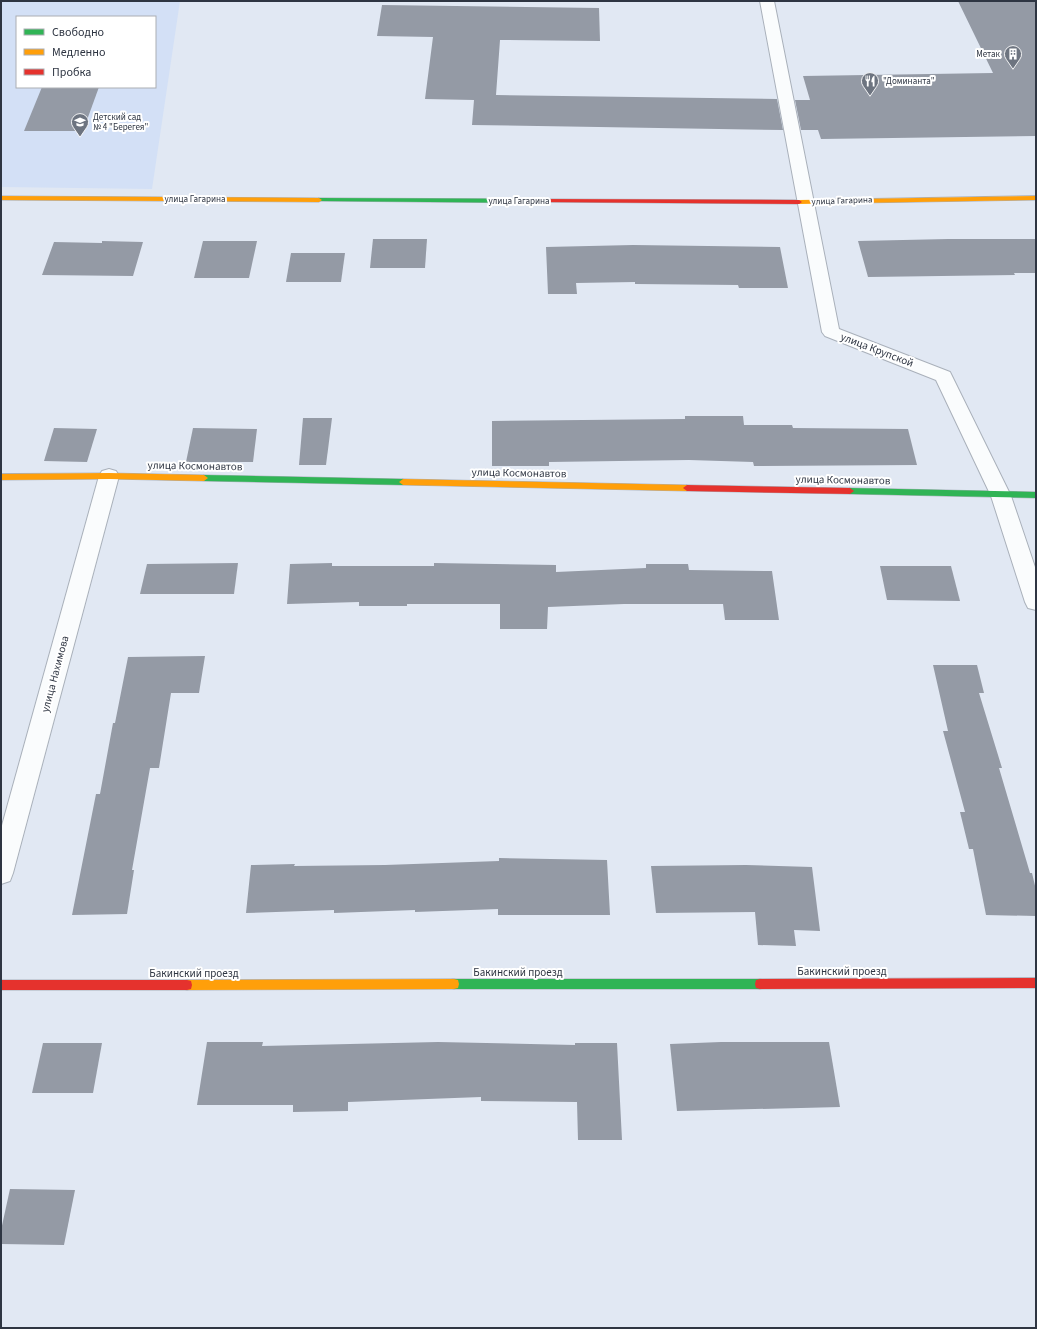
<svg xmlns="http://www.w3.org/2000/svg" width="1037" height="1329" viewBox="0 0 1037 1329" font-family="'Source Sans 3',sans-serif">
<rect width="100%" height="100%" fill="#e1e8f3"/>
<path fill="#d3e0f6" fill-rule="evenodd" d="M1,1h179l-28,188 -151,-2zM17,17h138v70h-138z"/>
<g fill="#949aa5">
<polygon points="958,1 1036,1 1036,136 821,139 818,130 801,130 795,100 810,100 803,76 993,73"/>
<polygon points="382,5 599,8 600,41 500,40 496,95 777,99 783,130 472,125 474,100 425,99 433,37 377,36"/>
<polygon points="42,87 99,87 83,131 24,131"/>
<polygon points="373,239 427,239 425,268 370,268"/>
<polygon points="948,239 1036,239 1036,273 1014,273 1015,275 868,277 858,241"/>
<polygon points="102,241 143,242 133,276 42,275 54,242 102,243"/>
<polygon points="203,241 257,241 249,278 194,278"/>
<polygon points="633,245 780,247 788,288 739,288 738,285 635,284 635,282 576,283 577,294 548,294 546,247"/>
<polygon points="291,253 345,253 341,282 286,282"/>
<polygon points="685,416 743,416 744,425 792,425 793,428 908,429 917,465 754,466 753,462 689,460 549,462 549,466 492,466 492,421 685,419"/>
<polygon points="303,418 332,418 326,465 299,465"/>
<polygon points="54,428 97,429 87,462 44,461"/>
<polygon points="193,428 257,429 253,462 186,462"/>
<polygon points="238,563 234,594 140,594 147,564"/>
<polygon points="332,563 332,566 434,566 434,563 556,565 556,572 646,568 646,564 688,564 689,570 772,571 779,620 725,620 723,604 624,604 548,607 547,629 500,629 500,604 407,604 407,606 359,606 359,602 287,604 290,564"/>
<polygon points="880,566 951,566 960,601 887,600"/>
<polygon points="205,656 199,693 171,693 159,768 150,768 132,870 134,870 127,914 72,915 96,794 100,794 113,723 115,723 128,657"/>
<polygon points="933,665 977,665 984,693 979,693 1002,768 999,768 1030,873 1032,873 1036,890 1036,916 986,915 973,849 969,849 960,812 965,812 943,731 948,731"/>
<polygon points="499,858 607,860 610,915 498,915 498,909 415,912 415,910 334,913 334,910 246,913 251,865 295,864 294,866 385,865 499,861"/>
<polygon points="746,865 812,867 820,931 794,930 796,946 758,945 755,912 656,913 651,866"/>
<polygon points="207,1042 263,1042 262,1046 438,1042 575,1045 575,1043 617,1043 622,1140 578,1140 577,1102 481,1101 481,1097 348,1102 348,1111 293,1112 293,1105 197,1105"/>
<polygon points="721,1042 829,1042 840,1107 677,1111 670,1044"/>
<polygon points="43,1043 102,1043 93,1093 32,1093"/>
<polygon points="10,1189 75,1190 64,1245 1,1244 1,1230"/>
</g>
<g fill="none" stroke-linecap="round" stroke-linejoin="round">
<g stroke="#a9b0ba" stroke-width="2">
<g id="street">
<polygon points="760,1 774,1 839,329 950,372 1011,496 1036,570 1036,610 1028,608 1025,602 991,496 936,380 825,336 822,332"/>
<polygon points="109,469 116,471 119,476 13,873 10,881 1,884 1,829 99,476 102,471"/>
</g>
</g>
<g stroke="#a9b0ba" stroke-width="1">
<g id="fast">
<polygon points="319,198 538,199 541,201 538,203 317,201 316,200"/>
<polygon points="204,475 403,479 407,482 403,485 204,481 200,478"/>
<polygon points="850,488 1036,492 1036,498 850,494 846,491"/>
<polygon points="454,979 760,979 764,980 765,984 764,988 760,989 454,989 450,988 449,984 450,980"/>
</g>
</g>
<g stroke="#a9b0ba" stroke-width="1">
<g id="slow">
<polygon points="1,196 319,198 322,200 319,202 1,200"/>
<polygon points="1036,196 1036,200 799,204 796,202 799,200"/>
<polygon points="109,473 204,475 208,478 204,481 109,479 1,480 1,474"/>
<polygon points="403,479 687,485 691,488 687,491 403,485 399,482"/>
<polygon points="454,979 458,980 459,984 458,988 454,989 187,990 183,989 182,985 183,981 187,980"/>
</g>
</g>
<g stroke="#a9b0ba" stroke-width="1">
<g id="jam">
<polygon points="538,199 799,200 802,202 799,204 536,202 535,201"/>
<polygon points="687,485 850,488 854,491 850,494 687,491 683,488"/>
<polygon points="1036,978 1036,988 760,989 756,988 755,984 756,980 760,979"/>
<polygon points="1,980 187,980 191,981 192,985 191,989 187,990 1,990"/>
</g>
</g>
<use href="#street" fill="#fafcfd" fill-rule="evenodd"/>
<use href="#fast" fill="#30b455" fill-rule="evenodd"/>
<use href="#slow" fill="#ff9f0a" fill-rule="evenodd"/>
<use href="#jam" fill="#e5322d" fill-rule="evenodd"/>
</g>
<defs>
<g id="building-pin" transform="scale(0.9)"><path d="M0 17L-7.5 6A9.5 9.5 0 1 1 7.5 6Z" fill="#6d7480" stroke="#fff"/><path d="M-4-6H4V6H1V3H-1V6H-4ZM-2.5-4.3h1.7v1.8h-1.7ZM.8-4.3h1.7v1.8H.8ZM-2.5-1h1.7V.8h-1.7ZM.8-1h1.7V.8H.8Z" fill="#fff"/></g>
<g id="restaurant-pin" transform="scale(0.9)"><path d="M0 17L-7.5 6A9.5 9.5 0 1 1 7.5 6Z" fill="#6d7480" stroke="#fff"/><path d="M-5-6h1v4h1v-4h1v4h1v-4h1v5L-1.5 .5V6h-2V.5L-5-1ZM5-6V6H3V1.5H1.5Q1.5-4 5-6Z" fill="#fff"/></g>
<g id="school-pin" transform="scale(0.9)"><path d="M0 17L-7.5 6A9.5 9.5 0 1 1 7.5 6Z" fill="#6d7480" stroke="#fff"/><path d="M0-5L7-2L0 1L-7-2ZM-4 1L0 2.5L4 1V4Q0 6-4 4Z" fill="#fff"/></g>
</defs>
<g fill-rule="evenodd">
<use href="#building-pin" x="1013" y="54"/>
<use href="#restaurant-pin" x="870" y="81"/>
<use href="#school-pin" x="80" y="122"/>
</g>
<g text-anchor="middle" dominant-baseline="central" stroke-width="4" stroke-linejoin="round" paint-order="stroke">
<g font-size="9" fill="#2e3542" stroke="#fff" text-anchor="start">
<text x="1000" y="54" text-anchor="end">Метак</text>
<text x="883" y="81">"Доминанта"</text>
<text x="93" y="117">Детский сад<tspan x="93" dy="10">№ 4 "Берегея"</tspan></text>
</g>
<g font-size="9" fill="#2e3542" stroke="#fff">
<text x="195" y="199">улица Гагарина</text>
<text x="519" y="201">улица Гагарина</text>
<text transform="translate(842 201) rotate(-2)">улица Гагарина</text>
</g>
<g font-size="11" fill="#2e3542" stroke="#fff">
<text transform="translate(877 350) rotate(21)">улица Крупской</text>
<text transform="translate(195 466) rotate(1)">улица Космонавтов</text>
<text transform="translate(519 473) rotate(1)">улица Космонавтов</text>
<text transform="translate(843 480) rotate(1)">улица Космонавтов</text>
<text transform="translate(55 674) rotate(-75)">улица Нахимова</text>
<text x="842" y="971">Бакинский проезд</text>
<text x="518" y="972">Бакинский проезд</text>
<text x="194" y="973">Бакинский проезд</text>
</g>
</g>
<rect width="1037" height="1329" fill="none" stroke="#2e3542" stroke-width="4"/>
<rect x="16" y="16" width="140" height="72" fill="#ffffff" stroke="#abaeb3"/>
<rect x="24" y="29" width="20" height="6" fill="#30b455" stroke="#abaeb3"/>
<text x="52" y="36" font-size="12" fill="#2e3542">Свободно</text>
<rect x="24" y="49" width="20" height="6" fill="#ff9f0a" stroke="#abaeb3"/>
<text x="52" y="56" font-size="12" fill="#2e3542">Медленно</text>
<rect x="24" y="69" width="20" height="6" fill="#e5322d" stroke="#abaeb3"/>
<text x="52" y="76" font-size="12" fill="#2e3542">Пробка</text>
</svg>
